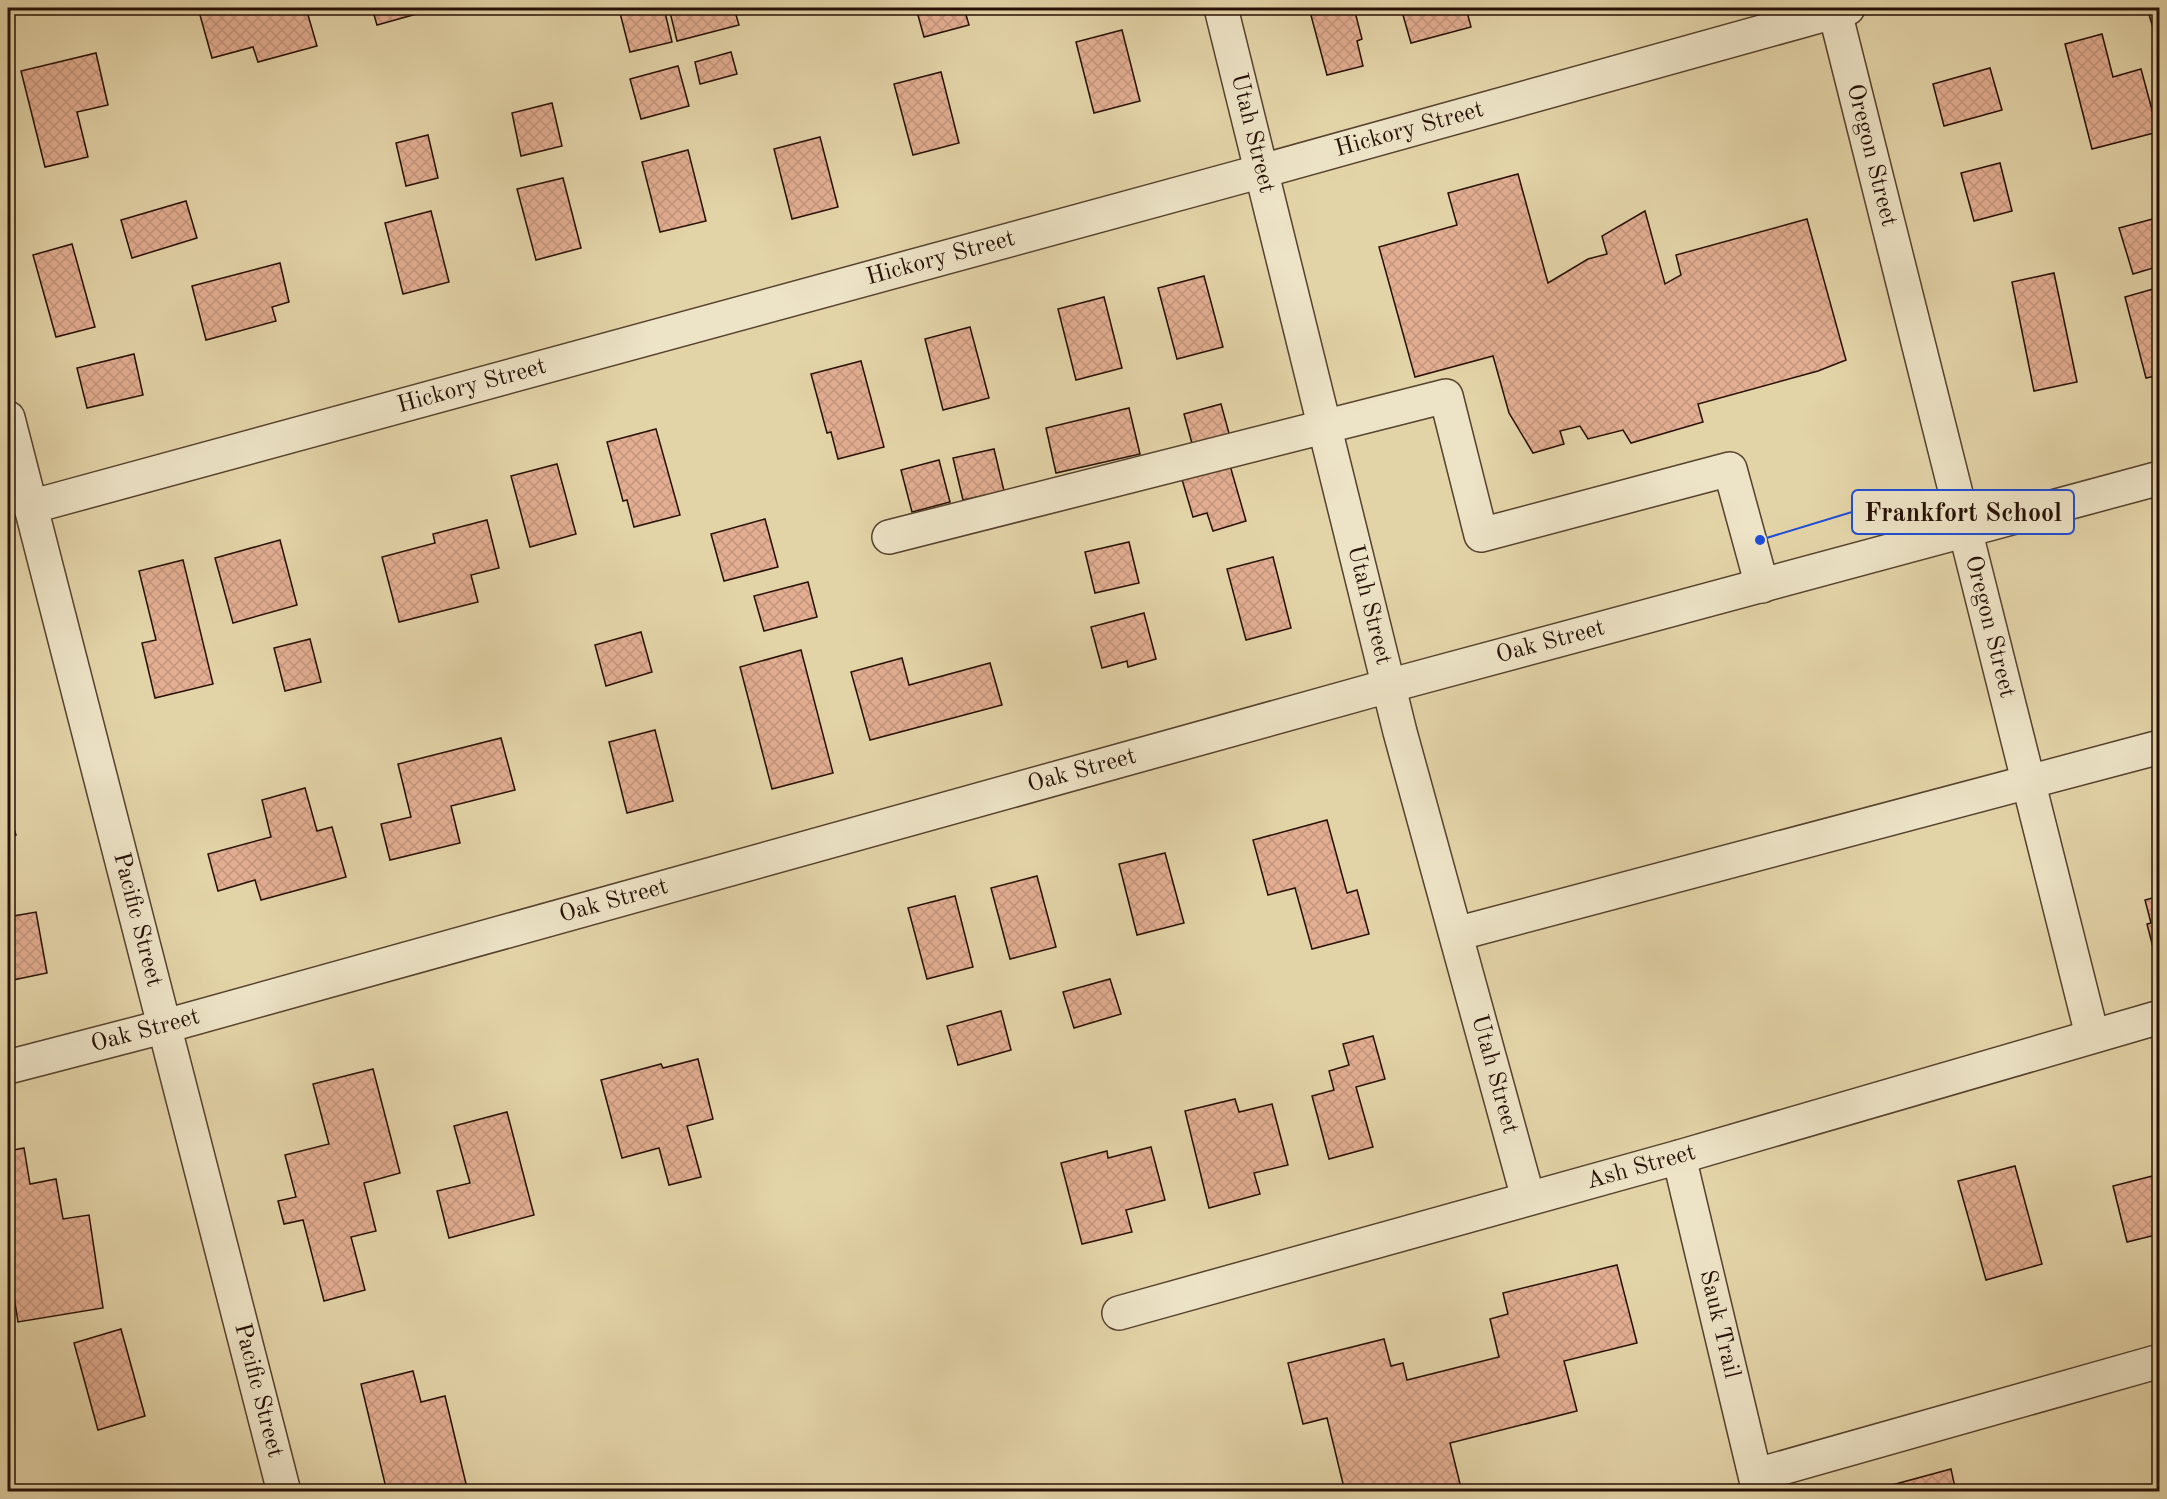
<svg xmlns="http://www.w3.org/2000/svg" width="2167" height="1499" viewBox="0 0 2167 1499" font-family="'Old Standard TT',serif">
<defs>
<pattern id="building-cross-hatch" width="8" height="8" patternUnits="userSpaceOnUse" patternTransform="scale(1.5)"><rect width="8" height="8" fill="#e3ae92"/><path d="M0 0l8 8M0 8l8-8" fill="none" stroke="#c3957c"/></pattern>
</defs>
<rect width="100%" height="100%" fill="#e3d4a8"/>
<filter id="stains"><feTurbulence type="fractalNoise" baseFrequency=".00333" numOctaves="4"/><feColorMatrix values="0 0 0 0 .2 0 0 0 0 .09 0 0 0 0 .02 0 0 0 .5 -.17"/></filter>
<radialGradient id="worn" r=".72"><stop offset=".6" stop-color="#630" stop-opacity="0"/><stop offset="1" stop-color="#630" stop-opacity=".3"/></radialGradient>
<g fill="url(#building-cross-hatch)" stroke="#271006" stroke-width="1.5">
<polygon points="198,8 306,8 317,46 258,62 253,47 212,58"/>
<polygon points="372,8 438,8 377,25"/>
<polygon points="625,8 664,8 672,42 630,52 619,9"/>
<polygon points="669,8 734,8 739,25 677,41"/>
<polygon points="916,8 964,8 969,25 924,37"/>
<polygon points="1309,8 1354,8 1362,39 1357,41 1363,66 1327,75"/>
<polygon points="1401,8 1466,8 1471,27 1411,43"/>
<polygon points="2147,8 2160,8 2160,51"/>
<polygon points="1122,30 1140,101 1094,113 1076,42"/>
<polygon points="2102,34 2113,77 2141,69 2158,132 2092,149 2065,44"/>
<polygon points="731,52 737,74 700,84 695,62"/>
<polygon points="96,53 108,105 77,112 88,157 45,167 21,71"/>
<polygon points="678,66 689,106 641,119 630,79"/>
<polygon points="1990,68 2002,110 1944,126 1933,84"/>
<polygon points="941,72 959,143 913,155 894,84"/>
<polygon points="552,103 562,146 521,156 512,113"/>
<polygon points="428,135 438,178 406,186 396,143"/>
<polygon points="820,137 838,207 792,219 774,149"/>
<polygon points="688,150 706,221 660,232 642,162"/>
<polygon points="2000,163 2012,211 1974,221 1961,173"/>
<polygon points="1518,174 1548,283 1588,259 1607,254 1602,236 1645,211 1665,284 1681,275 1676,255 1807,219 1846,360 1818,371 1698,404 1703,422 1631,443 1623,430 1588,439 1580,426 1560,431 1564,444 1533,453 1509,413 1493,356 1415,377 1379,247 1457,225 1448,193"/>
<polygon points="563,178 581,248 536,260 517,189"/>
<polygon points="186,201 197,238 132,258 121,220"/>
<polygon points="431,211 449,282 403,294 385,223"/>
<polygon points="2160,217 2160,266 2133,274 2119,228"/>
<polygon points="72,244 95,327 56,337 33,255"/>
<polygon points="280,263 289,302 272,307 276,321 206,340 192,286"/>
<polygon points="2054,273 2077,382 2034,391 2012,282"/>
<polygon points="1204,276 1223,347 1177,359 1158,288"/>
<polygon points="2160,287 2160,375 2146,378 2125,297"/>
<polygon points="1104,297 1122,368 1076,380 1058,309"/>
<polygon points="970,327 989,398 943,410 925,339"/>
<polygon points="134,354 143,395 87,408 77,368"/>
<polygon points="861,361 884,447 838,459 831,432 827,433 811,374"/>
<polygon points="1221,404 1230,437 1193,447 1184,414"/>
<polygon points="1129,408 1140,454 1056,473 1046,428"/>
<polygon points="656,429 680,515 634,527 627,500 623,501 607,442"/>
<polygon points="994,449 1004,491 963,500 953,458"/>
<polygon points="939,460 950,502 912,512 901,470"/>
<polygon points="1229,462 1246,521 1213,531 1207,513 1193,517 1181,476"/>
<polygon points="557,464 576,534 530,547 511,476"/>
<polygon points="765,519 778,567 724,581 711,534"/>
<polygon points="487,520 499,568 471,575 478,602 399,622 382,557 435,543 433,534"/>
<polygon points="280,540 297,605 233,623 215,558"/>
<polygon points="1129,542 1139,583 1095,593 1085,552"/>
<polygon points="1273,557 1291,628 1246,640 1227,569"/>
<polygon points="183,560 213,684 155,698 142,643 156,640 139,571"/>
<polygon points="808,582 817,617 764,631 754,596"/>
<polygon points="1144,613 1156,659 1128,667 1127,661 1102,668 1091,627"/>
<polygon points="641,632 652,672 606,686 595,645"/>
<polygon points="310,639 321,682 285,691 274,648"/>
<polygon points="801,650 833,773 772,789 740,667"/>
<polygon points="902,658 909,685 990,663 1002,705 870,740 851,672"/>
<polygon points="655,730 673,801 627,813 609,742"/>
<polygon points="501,738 515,790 451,806 460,843 390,860 381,824 411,817 398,764"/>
<polygon points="305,788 317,831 332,827 346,877 261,900 255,880 218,891 208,854 271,837 262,800"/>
<polygon points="8,809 16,835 8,838"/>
<polygon points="1327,820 1347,893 1357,890 1369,934 1312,949 1295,888 1268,895 1253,840"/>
<polygon points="1165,853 1184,923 1137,935 1119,864"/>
<polygon points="1037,876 1056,947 1010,959 991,888"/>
<polygon points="955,896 973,967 927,979 908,908"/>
<polygon points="2160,896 2160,958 2156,959 2147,924 2151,923 2145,900"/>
<polygon points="36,912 47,973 8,981 8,917"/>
<polygon points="1110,979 1121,1014 1074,1028 1063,992"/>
<polygon points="1001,1011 1011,1050 958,1065 947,1026"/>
<polygon points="1373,1036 1385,1079 1356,1087 1373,1147 1329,1159 1312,1096 1334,1090 1329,1071 1349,1065 1343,1044"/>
<polygon points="698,1059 713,1119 687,1126 701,1177 669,1185 659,1148 622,1158 601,1080 661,1064 663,1068"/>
<polygon points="373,1069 400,1173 364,1183 376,1231 351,1237 365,1290 324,1301 303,1220 284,1224 278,1201 296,1197 285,1155 329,1144 313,1084"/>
<polygon points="1235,1099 1239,1112 1272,1104 1288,1165 1254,1173 1260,1194 1209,1208 1185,1111"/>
<polygon points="507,1112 534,1215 449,1238 437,1191 470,1183 454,1126"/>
<polygon points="1151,1147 1165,1200 1126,1210 1132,1232 1082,1244 1061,1163 1107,1151 1108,1158"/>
<polygon points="24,1148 30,1184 56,1179 63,1219 89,1215 103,1308 18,1322 8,1258 8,1151"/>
<polygon points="2015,1166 2042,1264 1986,1280 1958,1181"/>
<polygon points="2160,1174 2160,1234 2127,1242 2113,1186"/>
<polygon points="1617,1265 1637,1343 1564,1361 1577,1411 1450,1443 1462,1492 1345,1492 1327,1418 1303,1424 1288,1363 1384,1339 1391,1366 1403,1363 1407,1380 1499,1357 1490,1319 1508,1314 1503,1293"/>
<polygon points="121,1329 145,1416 98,1430 74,1343"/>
<polygon points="413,1371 421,1402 445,1396 467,1488 452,1492 387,1492 361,1384"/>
<polygon points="1951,1469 1956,1492 1866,1492"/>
</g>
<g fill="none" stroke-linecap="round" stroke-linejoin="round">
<g stroke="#56412e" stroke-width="36">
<g id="minor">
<path id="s1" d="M1221,8l179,724 128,466"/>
<path id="s2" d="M1834,8l258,1027"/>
<path id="s3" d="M8,418l276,1074"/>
<path id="s4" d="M30,507l1232,-336 586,-163"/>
<polyline points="889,537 1446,396 1481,535 1730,469 1762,586"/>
<polyline points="1456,934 2160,747"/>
<path id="s5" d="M8,1067l154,-40 1226,-341 772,-208"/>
<path id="s6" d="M1679,1157l80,335"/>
<path id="s7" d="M1119,1313l560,-156 481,-140"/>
<polyline points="1757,1475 2160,1361"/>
</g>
</g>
<use href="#minor" stroke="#ede3c6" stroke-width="33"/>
</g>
<g text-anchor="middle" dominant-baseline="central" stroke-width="6" stroke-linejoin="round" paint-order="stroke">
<g font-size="24" fill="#271006" stroke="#ede3c6">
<text stroke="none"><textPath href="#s4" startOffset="1430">Hickory Street</textPath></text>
<text stroke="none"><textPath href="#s1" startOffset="129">Utah Street</textPath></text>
<text stroke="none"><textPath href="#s2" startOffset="152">Oregon Street</textPath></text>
<text stroke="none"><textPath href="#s4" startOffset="944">Hickory Street</textPath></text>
<text stroke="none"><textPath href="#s4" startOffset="458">Hickory Street</textPath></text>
<text stroke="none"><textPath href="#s1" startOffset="615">Utah Street</textPath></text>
<text stroke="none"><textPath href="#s2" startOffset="638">Oregon Street</textPath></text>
<text stroke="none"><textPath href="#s5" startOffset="1600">Oak Street</textPath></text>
<text stroke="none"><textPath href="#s5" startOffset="1114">Oak Street</textPath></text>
<text stroke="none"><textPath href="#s5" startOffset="628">Oak Street</textPath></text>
<text stroke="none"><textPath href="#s3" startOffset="518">Pacific Street</textPath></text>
<text stroke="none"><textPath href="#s5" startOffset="142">Oak Street</textPath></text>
<text stroke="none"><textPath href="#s1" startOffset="1101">Utah Street</textPath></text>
<text stroke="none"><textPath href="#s7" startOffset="542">Ash Street</textPath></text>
<text stroke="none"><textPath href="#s6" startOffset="172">Sauk Trail</textPath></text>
<text stroke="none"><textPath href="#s3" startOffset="1004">Pacific Street</textPath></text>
</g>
</g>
<path fill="none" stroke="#1d4ed8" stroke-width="2" d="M1760 540L1852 512"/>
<circle fill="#1d4ed8" stroke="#ede3c6" stroke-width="2" cx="1760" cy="540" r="6"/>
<rect fill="#ede3c6" stroke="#1d4ed8" stroke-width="2" x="1852" y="490" width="222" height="44" rx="6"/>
<g font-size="26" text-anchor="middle" font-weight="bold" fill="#271006">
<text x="1963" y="521">Frankfort School</text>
</g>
<rect width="2167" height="1499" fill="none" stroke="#e3d4a8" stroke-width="30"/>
<rect x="9" y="9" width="2149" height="1481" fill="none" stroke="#271006" stroke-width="3"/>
<rect x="15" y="15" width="2137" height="1469" fill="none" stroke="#271006" stroke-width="1.5"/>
<rect width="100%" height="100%" filter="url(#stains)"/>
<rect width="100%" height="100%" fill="url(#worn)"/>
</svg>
